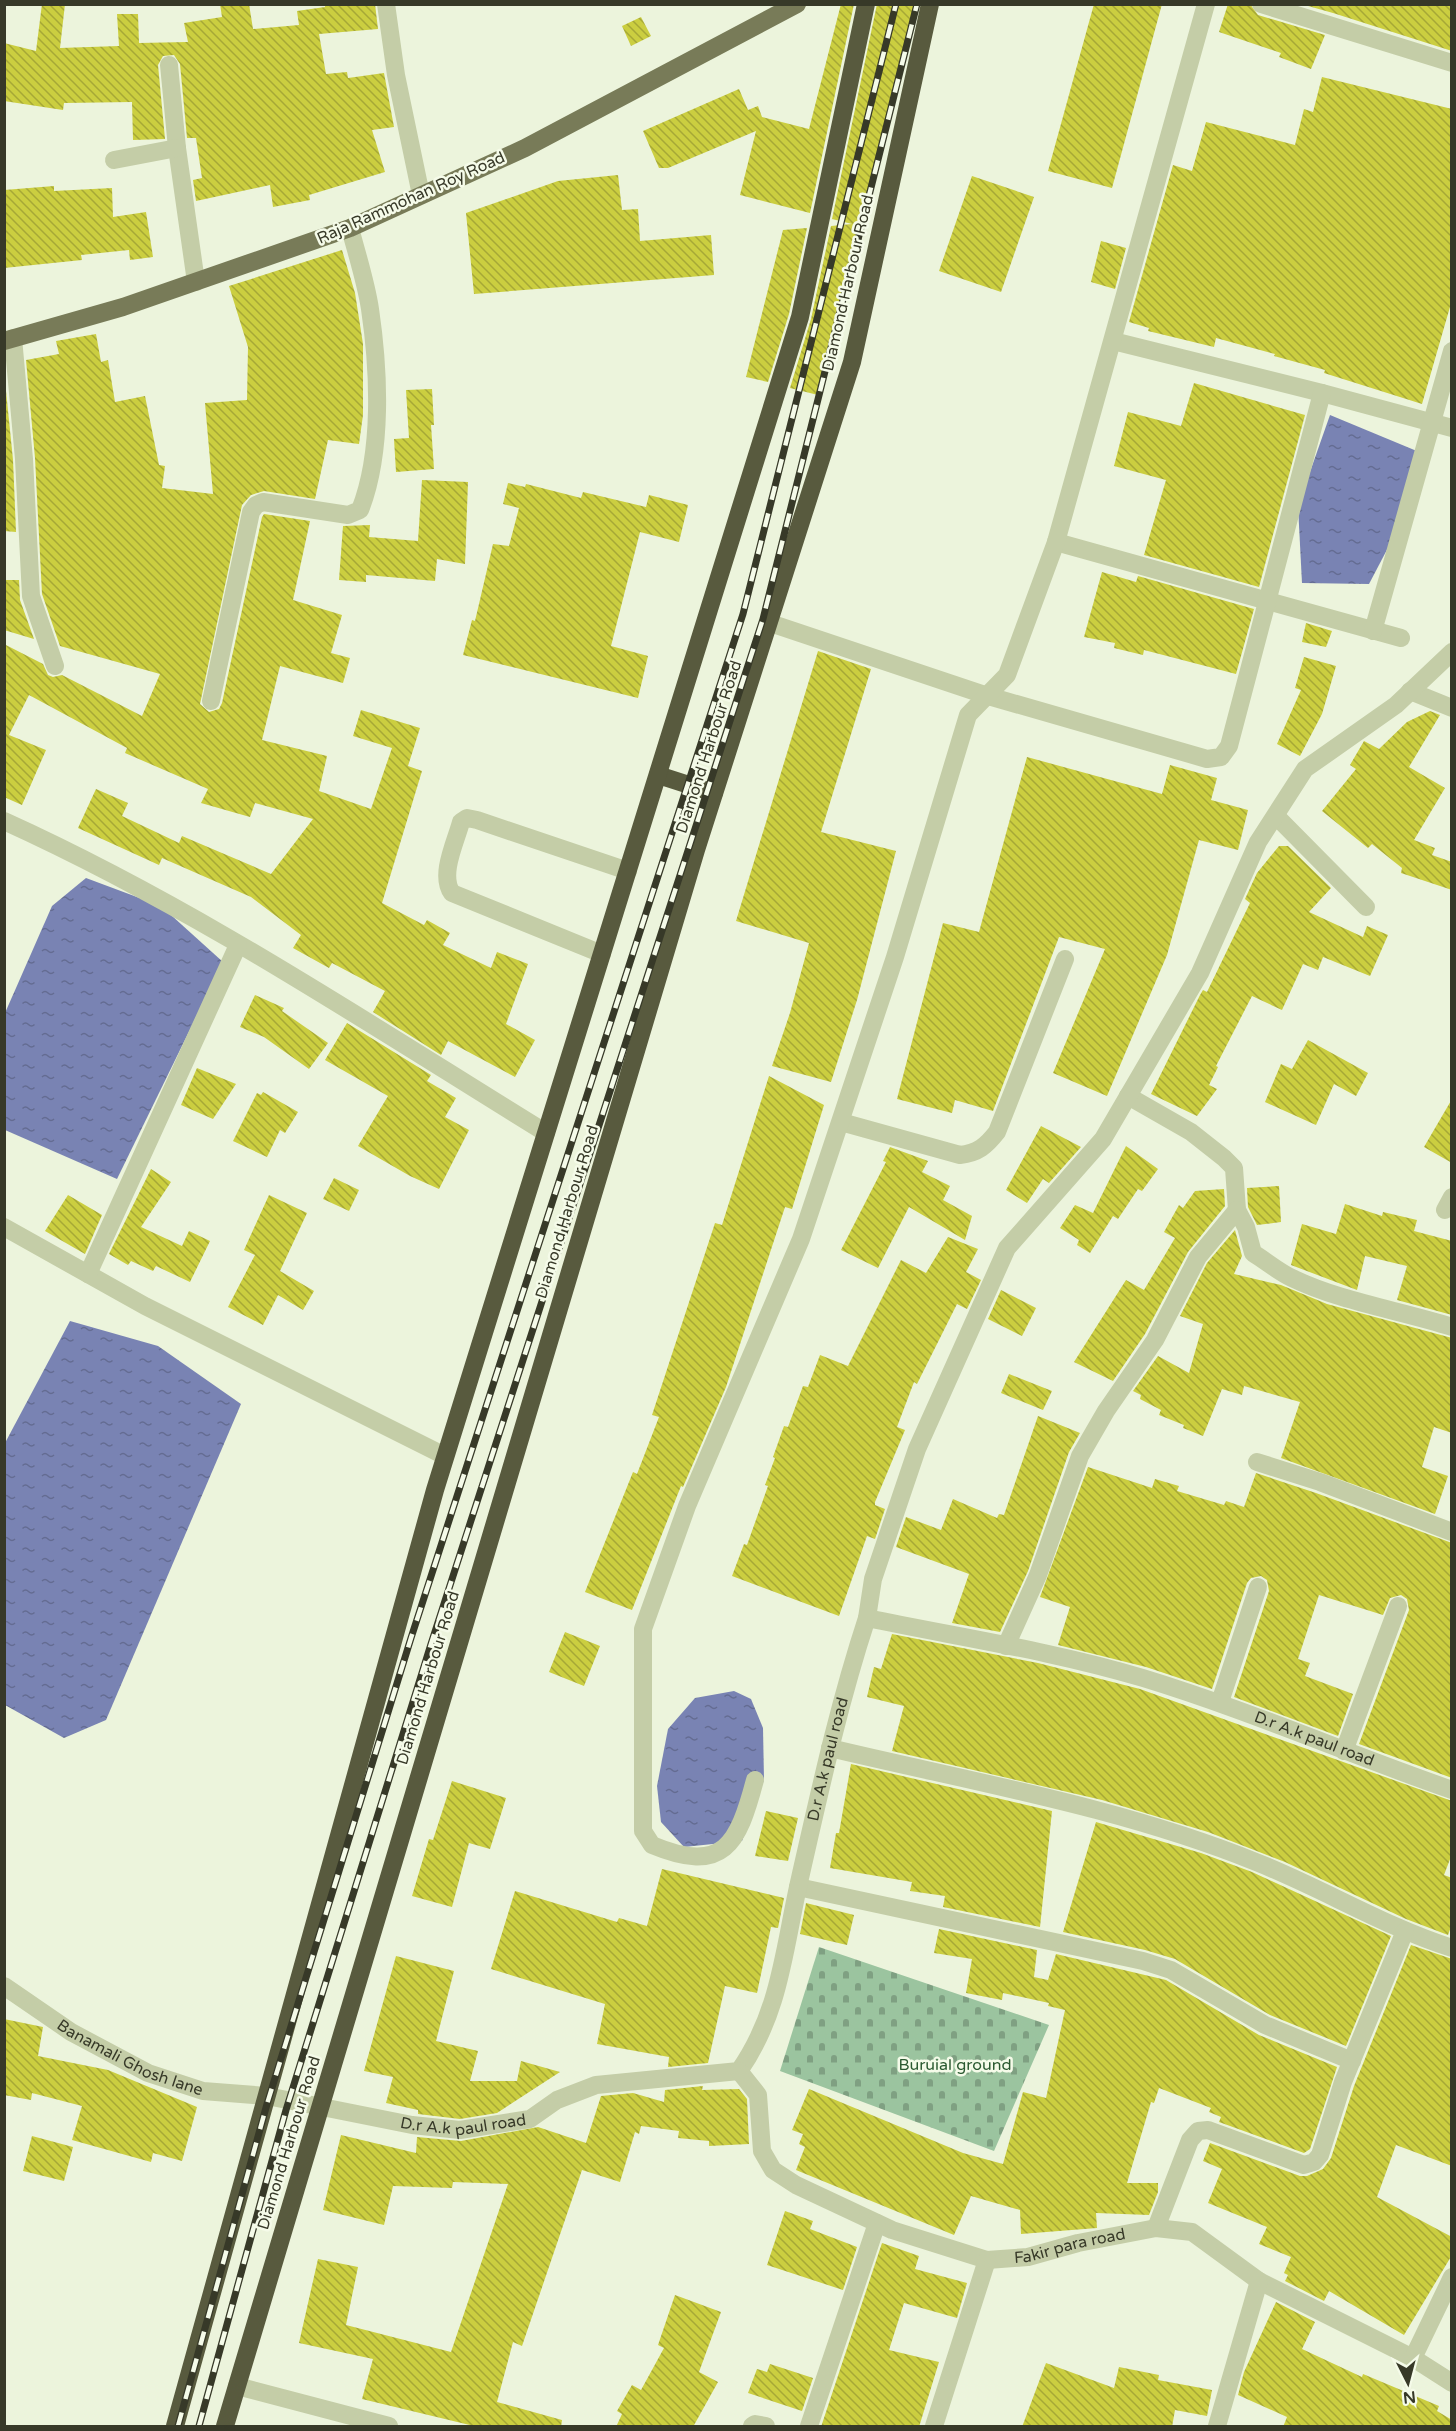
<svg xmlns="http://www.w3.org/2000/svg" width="1456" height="2431" viewBox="0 0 1456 2431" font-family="'Varela Round',sans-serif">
<defs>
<pattern id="cemetery-stones" width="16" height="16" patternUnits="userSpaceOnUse" patternTransform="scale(1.5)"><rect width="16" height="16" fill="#9bc49f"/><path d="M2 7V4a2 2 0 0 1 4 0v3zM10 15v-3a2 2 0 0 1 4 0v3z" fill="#7fa082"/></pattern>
<pattern id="water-ripples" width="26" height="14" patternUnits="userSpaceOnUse" patternTransform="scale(1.5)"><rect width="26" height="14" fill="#7983b3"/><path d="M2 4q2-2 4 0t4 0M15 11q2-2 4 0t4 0" fill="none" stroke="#646c92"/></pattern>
<pattern id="building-back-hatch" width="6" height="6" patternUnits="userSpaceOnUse" patternTransform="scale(1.5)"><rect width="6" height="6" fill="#cbce40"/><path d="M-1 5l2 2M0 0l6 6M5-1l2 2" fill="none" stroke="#a6a836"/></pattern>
</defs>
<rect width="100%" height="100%" fill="#ecf4dc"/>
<polygon fill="url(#cemetery-stones)" points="819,1947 1049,2025 994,2151 780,2071"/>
<g fill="url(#water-ripples)">
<polygon points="1330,415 1424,454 1401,523 1369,584 1302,583 1298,506"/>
<polygon points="86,878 161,906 223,962 117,1179 5,1130 5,1013 52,906"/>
<polygon points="70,1321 158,1346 241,1404 106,1720 64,1738 5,1705 5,1443"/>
<polygon points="734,1691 751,1699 763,1728 764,1780 742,1841 684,1847 661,1822 657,1786 668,1729 695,1698"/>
</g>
<g fill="url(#building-back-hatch)">
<polygon points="42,4 65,4 60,48 119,46 117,14 138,14 139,43 188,42 184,23 222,17 220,4 249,4 253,29 299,25 297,11 325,7 325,4 375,4 378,29 319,34 326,74 347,72 348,78 384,73 394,127 372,130 385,172 309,195 310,200 273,207 270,185 196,201 193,180 202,178 196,138 187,138 180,64 174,55 163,56 158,65 165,139 133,140 132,102 64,103 63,110 4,101 4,43 36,51"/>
<polygon points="841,4 854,4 810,213 740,195 756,131 668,168 659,168 643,131 739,89 748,110 758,106 762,117 809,129"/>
<polygon points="877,4 918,4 818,395 790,388 811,319 831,226 852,224 832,219"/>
<polygon points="1094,4 1162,4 1112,188 1048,171"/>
<polygon points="1228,4 1250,4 1258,15 1325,35 1311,69 1279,57 1281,53 1219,32"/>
<polygon points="1301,4 1452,4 1452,51 1333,13"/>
<polygon points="641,17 651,36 631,46 622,26"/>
<polygon points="1322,77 1452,109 1452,300 1422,404 1324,373 1325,370 1274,356 1275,354 1216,338 1214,347 1148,331 1149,328 1129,322 1173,165 1192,171 1206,122 1295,145 1304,109 1313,112"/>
<polygon points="618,175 622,210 638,209 640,241 711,235 714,275 474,294 466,213 558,181"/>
<polygon points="972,176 1034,197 1001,292 939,271"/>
<polygon points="54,186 54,191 112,188 113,217 146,212 153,257 130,260 129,250 81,255 82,260 4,268 4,190"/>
<polygon points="807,228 789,314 768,382 746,377 783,230"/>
<polygon points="1101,241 1126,248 1115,289 1091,282"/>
<polygon points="342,250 355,293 363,344 363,415 359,444 328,440 315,499 264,491 251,495 242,505 200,704 209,712 219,709 222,703 262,517 264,514 310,521 293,600 342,615 331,653 350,658 343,683 280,666 262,740 327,756 319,791 371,809 392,748 353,736 361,710 420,728 408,766 422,771 382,903 424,925 427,920 450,933 443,945 491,968 497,952 528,964 506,1024 535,1040 515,1077 448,1041 441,1055 373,1012 385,991 332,963 329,968 293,948 301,935 251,897 162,858 159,865 78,828 96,789 128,803 122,816 179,843 182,836 271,874 313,819 255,803 250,817 201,803 208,789 125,753 127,748 29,695 9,735 46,750 22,805 4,797 4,644 43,664 48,675 53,677 62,675 142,716 160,674 60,646 42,594 35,458 26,360 59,354 56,341 96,334 101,362 108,360 115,402 145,396 159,465 165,466 162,488 213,494 205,403 247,400 248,347 229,286"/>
<polygon points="4,371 13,460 16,532 4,531"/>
<polygon points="1194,383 1305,415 1259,587 1144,555 1166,480 1114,466 1128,412 1181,426"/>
<polygon points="432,389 434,425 431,425 434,469 396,472 394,439 409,438 406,390"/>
<polygon points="422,480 468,482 465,564 437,559 435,581 366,575 366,582 339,580 343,526 370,525 369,537 418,541"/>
<polygon points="508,483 525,487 526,484 581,498 583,492 646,507 649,495 688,505 679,542 640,532 611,646 648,656 638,698 463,655 472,620 475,621 493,544 509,546 519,508 503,504"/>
<polygon points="1102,572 1136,582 1138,576 1254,609 1236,674 1144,650 1143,655 1114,648 1115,643 1084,637"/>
<polygon points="4,580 19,580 20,600 34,639 4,630"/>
<polygon points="1306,623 1332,631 1326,647 1302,642"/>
<polygon points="818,651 871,669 821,832 896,851 857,1000 831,1082 772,1066 790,1013 809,943 736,921"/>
<polygon points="1304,657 1336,666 1322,714 1300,756 1277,744 1301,690 1295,688"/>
<polygon points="1430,711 1440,715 1409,767 1445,788 1414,840 1435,848 1432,855 1452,862 1452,890 1401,873 1402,868 1372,844 1368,848 1322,811 1356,769 1350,765 1364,741 1379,749 1407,722"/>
<polygon points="1027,757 1162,794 1170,765 1217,778 1211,800 1248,810 1238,850 1199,840 1167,955 1107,1096 1053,1073 1105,949 1059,937 993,1111 955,1100 952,1113 897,1099 943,923 979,932"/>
<polygon points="1279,846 1288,846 1331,888 1309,912 1363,937 1367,926 1388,935 1370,976 1323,957 1318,970 1303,964 1282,1010 1252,996 1216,1066 1218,1067 1209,1085 1217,1089 1197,1116 1151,1094 1200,995 1203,990 1207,992 1250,903 1245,899 1257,873"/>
<polygon points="255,995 284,1008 282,1011 328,1043 309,1069 264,1037 240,1027"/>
<polygon points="347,1023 431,1075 427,1081 456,1098 445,1117 469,1130 439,1189 410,1176 358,1146 388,1096 325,1060"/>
<polygon points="1308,1040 1368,1073 1356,1096 1334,1084 1316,1125 1265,1102 1281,1064 1292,1069"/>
<polygon points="197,1068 236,1084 213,1119 181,1105"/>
<polygon points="769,1076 824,1105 792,1209 785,1207 726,1387 683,1487 681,1486 632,1610 585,1592 633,1472 637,1474 659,1417 652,1415 715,1223 722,1225"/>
<polygon points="263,1092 298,1112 285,1133 280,1130 267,1157 233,1141 257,1093 261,1095"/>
<polygon points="1452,1099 1452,1163 1424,1147"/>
<polygon points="1041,1126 1081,1147 1049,1183 1043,1179 1027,1203 1006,1190"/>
<polygon points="1126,1146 1158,1169 1142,1191 1138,1189 1118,1219 1113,1216 1090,1253 1077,1245 1079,1240 1060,1228 1075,1205 1093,1213"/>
<polygon points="890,1147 928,1161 922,1172 950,1186 943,1200 972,1216 965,1240 909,1207 878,1268 841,1250 886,1162 883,1161"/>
<polygon points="151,1169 171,1182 141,1227 182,1246 189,1231 210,1241 190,1282 156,1266 153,1271 131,1261 128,1265 109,1254"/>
<polygon points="334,1178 359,1190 349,1211 323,1199"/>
<polygon points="1279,1186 1281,1222 1257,1225 1248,1207 1247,1188"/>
<polygon points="1224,1189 1225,1206 1188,1252 1145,1334 1113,1381 1074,1362 1126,1280 1144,1290 1175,1238 1164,1232 1179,1205 1183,1208 1195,1191"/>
<polygon points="68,1195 102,1215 85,1254 45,1231"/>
<polygon points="269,1195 307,1213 280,1271 314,1291 303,1310 278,1295 263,1325 228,1307 255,1255 244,1250"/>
<polygon points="1345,1204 1382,1216 1383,1212 1417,1220 1414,1231 1452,1241 1452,1315 1397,1300 1407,1266 1365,1256 1357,1290 1291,1265 1302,1224 1336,1234"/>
<polygon points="1235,1230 1242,1256 1234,1274 1281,1285 1327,1304 1452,1338 1452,1433 1434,1427 1422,1467 1448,1476 1435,1514 1281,1458 1300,1402 1244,1386 1242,1395 1222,1389 1203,1436 1183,1428 1184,1425 1159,1415 1161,1410 1140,1399 1141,1395 1133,1391 1158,1356 1189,1373 1203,1324 1180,1316 1207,1263"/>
<polygon points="948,1237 978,1249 966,1272 981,1280 967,1309 957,1304 917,1384 914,1382 897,1427 905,1430 875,1502 875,1505 885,1509 875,1539 867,1536 839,1616 732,1576 744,1544 747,1545 768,1486 765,1485 775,1458 773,1457 784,1426 788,1427 803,1386 808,1387 820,1355 848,1366 901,1260 926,1273"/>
<polygon points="1001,1290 1036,1308 1022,1336 988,1319"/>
<polygon points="1009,1374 1052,1391 1043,1410 1001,1393"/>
<polygon points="1038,1416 1080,1433 1069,1452 1028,1571 1000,1632 952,1623 969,1574 896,1547 906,1517 941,1530 953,1499 997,1518 999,1514 1004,1515"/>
<polygon points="1088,1467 1152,1488 1155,1479 1179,1486 1177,1491 1224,1505 1226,1501 1244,1507 1256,1473 1316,1493 1452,1543 1452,1778 1359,1744 1409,1610 1407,1599 1401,1595 1390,1598 1383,1615 1319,1595 1298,1659 1310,1663 1305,1676 1353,1694 1338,1736 1234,1697 1269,1591 1267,1580 1261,1576 1251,1578 1247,1583 1212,1689 1146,1667 1058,1645 1070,1607 1040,1597"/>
<polygon points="565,1632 600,1646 584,1686 549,1672"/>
<polygon points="892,1634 1038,1663 1140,1689 1452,1801 1452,1854 1444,1875 1452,1878 1452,1924 1448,1935 1406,1919 1285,1862 1208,1832 1102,1800 892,1751 904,1706 867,1697 874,1667 881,1669"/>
<polygon points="851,1764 1052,1811 1040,1927 943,1907 945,1896 910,1891 912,1882 830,1868 836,1833 839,1833"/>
<polygon points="452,1781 506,1798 490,1849 469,1843 452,1907 412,1896 429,1839 433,1840"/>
<polygon points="766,1811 798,1818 788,1861 755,1856"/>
<polygon points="1096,1822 1201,1853 1252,1872 1391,1936 1346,2046 1270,2015 1175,1959 1145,1950 1063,1932"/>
<polygon points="662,1869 784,1898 778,1928 771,1927 757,1993 725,1986 708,2063 668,2067 669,2057 597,2044 605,2004 491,1969 515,1891 617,1922 619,1918 647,1926"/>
<polygon points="806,1903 854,1915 847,1945 800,1934"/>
<polygon points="939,1929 1037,1950 1034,1977 1048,1980 1056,1954 1166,1980 1259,2035 1337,2067 1310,2149 1304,2153 1219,2122 1221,2117 1209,2112 1211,2108 1159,2088 1154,2103 1151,2102 1127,2183 1158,2183 1158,2192 1149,2215 1096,2213 1097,2228 1021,2234 1020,2210 971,2196 954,2235 796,2170 805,2147 799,2144 803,2134 792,2130 809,2089 963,2153 1003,2164 1023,2092 1046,2098 1065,2010 1048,2006 1049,2003 1003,1993 1002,2000 966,1993 972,1959 934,1953"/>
<polygon points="1411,1945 1452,1959 1452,2166 1396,2145 1377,2197 1452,2237 1452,2255 1404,2335 1329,2291 1324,2301 1285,2281 1288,2275 1284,2273 1291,2257 1259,2244 1267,2227 1208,2203 1222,2169 1203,2161 1210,2143 1300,2176 1307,2176 1323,2169 1331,2158 1354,2086"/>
<polygon points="396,1956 454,1971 436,2041 478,2051 470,2081 517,2081 521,2061 560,2072 497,2113 460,2119 418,2114 418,2110 386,2103 393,2077 364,2071"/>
<polygon points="4,2019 43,2027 38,2056 108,2070 197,2107 182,2161 153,2153 151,2162 72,2140 82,2106 32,2093 31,2100 4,2095"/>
<polygon points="703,2086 702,2090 739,2089 747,2099 749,2144 709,2146 709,2141 678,2138 679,2131 641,2126 639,2134 635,2132 620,2182 582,2170 522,2346 513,2342 497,2402 562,2420 561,2427 478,2427 362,2399 373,2359 299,2343 318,2259 358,2267 346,2325 451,2352 508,2184 453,2182 452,2188 393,2186 384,2225 323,2210 341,2135 416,2153 417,2137 461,2141 538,2127 586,2143 601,2096 633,2093 664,2102 665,2090"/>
<polygon points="32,2136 73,2147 64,2181 23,2171"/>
<polygon points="785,2211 813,2221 810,2229 857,2247 843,2290 767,2265"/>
<polygon points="882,2243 919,2256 915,2269 967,2283 957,2318 904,2303 889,2350 939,2362 919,2427 821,2427"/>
<polygon points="675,2295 721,2312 699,2372 718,2382 693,2427 616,2427 622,2414 617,2411 632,2385 641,2390 664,2348 658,2345"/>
<polygon points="1276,2302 1315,2322 1302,2349 1362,2377 1363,2374 1439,2406 1437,2411 1452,2420 1452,2427 1283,2427 1287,2417 1238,2395 1244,2372"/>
<polygon points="1046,2363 1114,2388 1119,2367 1159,2375 1158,2380 1212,2390 1207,2416 1175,2410 1172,2427 1022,2427"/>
<polygon points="770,2364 813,2378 802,2411 748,2393 757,2369 767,2372"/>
</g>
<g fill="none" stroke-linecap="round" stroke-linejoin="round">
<g stroke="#c4cda7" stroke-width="18">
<polyline points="386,4 396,75 421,195"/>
<polyline points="1261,4 1452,63"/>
<polyline points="169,65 177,148 196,282"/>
<polyline points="114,160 177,148"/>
<polyline points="13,338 24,459 31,596 55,666"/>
<polyline points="1113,341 1322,393 1452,428"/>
<polyline points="1056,542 1401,638"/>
<polyline points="770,623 985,695 1207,759 1221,757 1229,746 1322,393"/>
<polyline points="1373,631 1452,351"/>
<polyline points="1410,691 1452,708"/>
<path d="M211,701l40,-189 5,-7 7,-3 85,13 12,-5c23,-58 19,-140 10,-201 -4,-27 -13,-54 -20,-81"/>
<polyline points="1276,816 1366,907"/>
<path d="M4,821c190,86 365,203 542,312"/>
<path d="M602,954l-150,-61c-13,-18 4,-52 9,-71l6,-4 10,2 151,51"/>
<path d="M1128,1096l63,36 33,26 10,10 3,42 9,17 7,26c13,8 26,19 39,25 50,24 107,32 160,49"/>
<path d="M841,1122l119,33c18,-2 26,-9 37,-23l68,-173"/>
<polyline points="1445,1210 1452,1197"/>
<polyline points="4,1227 145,1306 445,1456"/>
<polyline points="88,1274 238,945"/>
<polyline points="1257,1462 1320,1482 1452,1532"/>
<polyline points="867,1618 873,1579 917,1449 1007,1248 1103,1139 1200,973 1258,842 1305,769 1396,705 1452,652"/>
<polyline points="1006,1646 1038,1575 1080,1456 1106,1411 1155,1340 1198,1257 1237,1210"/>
<polyline points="1220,1702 1258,1587"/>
<path d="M830,1748c142,34 290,59 426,114 66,26 127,64 196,86"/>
<polyline points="1344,1751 1398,1606"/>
<path d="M755,1780c-17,64 -31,95 -103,65l-9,-14v-202l44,-123 114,-267 94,-282 73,-242 39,-40 49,-133 150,-538"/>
<polyline points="798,1887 1143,1961 1171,1970 1265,2025 1352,2061"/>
<path id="s1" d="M4,1986l67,46 77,41 55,18 64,5 145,29 48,5 70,-11 27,-19 39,-15 143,-14c42,-60 45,-124 61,-193 20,-88 39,-175 67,-260 91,19 186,33 276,60 105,32 205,76 309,112"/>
<path id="s2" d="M739,2071l19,24 4,56 11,19 23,15 96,45 95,30 41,-3 50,-14 78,-15 36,4 67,49 154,77 39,25"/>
<polyline points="1156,2228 1190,2140 1198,2131 1208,2130 1304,2165 1314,2162 1320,2155 1343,2082 1405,1931"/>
<polyline points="1413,2358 1452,2277"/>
<polyline points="237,2386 389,2426"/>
<polyline points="752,2426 755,2424 766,2426"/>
<polyline points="809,2426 877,2223"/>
<polyline points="934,2426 987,2260"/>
<polyline points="1217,2426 1259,2281"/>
</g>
<polyline stroke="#787b58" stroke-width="18" points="4,341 123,307 350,228 525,148 797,4"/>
<g stroke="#585a3e" stroke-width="18">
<polyline points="658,775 714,793"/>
<polyline points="175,2426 435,1490 800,317 866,4"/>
<polyline points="225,2426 696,850 852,362 930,4"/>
</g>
<g stroke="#373928" stroke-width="7">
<g id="rail">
<polyline points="178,2426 267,2104 411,1638 743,614 896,4"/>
<polyline points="199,2426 286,2110 431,1644 763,619 917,4"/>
</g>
</g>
<use href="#rail" stroke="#f5fbe9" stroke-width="4.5" stroke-dasharray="14" stroke-linecap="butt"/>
</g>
<g text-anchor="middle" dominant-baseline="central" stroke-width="5" stroke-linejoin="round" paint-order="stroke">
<g font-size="16" fill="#373928" stroke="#f5fbe9">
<text transform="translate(411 198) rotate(-24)">Raja Rammohan Roy Road</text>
<text transform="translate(848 283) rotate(-77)">Diamond Harbour Road</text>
<text transform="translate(709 747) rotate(-72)">Diamond Harbour Road</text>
<text transform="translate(567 1212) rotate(-73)">Diamond Harbour Road</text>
<text transform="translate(428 1678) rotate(-73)">Diamond Harbour Road</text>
<text stroke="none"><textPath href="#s1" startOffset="1713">D.r A.k paul road</textPath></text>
<text stroke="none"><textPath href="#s1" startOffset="1102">D.r A.k paul road</textPath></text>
<text stroke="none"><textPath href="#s1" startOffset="146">Banamali Ghosh lane</textPath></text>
<text stroke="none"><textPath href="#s1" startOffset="490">D.r A.k paul road</textPath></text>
<text transform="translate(289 2143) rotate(-73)">Diamond Harbour Road</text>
<text stroke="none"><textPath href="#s2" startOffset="426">Fakir para road</textPath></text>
</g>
<g font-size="16" fill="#2a5930" stroke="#f5fbe9">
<text x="955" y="2065">Buruial ground</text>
</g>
</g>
<rect width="1456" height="2431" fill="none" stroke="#373928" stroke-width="12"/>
<g transform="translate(1408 2383) rotate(174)" stroke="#f5fbe9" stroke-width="4.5" paint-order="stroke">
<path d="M0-4.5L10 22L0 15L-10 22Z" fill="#373928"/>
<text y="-9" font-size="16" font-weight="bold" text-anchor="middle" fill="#373928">N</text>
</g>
</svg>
